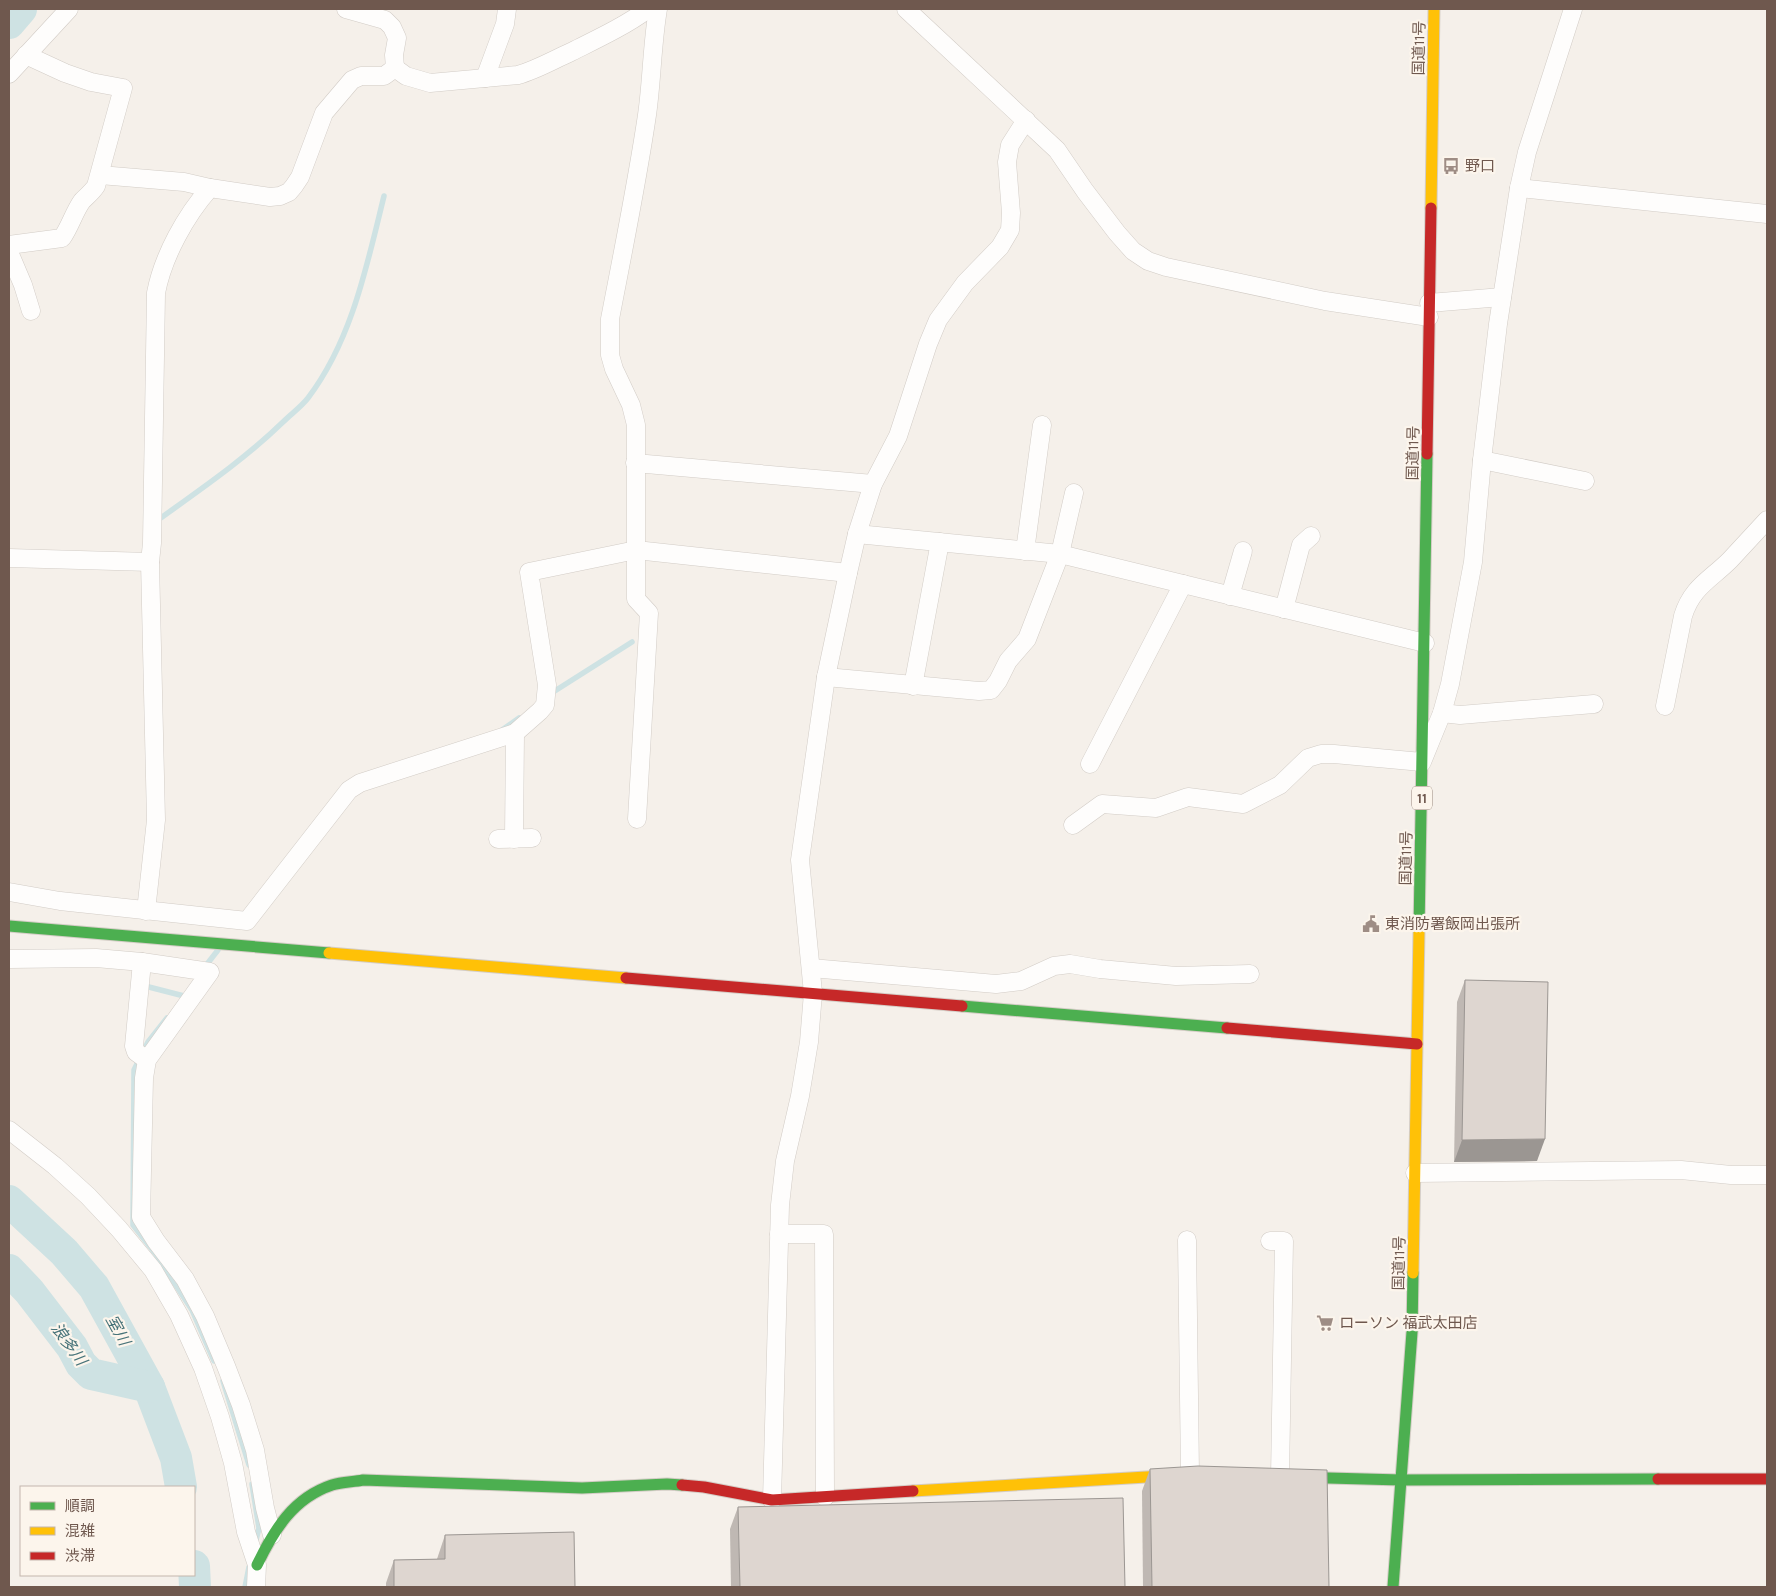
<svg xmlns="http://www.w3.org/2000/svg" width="1776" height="1596" viewBox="0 0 1776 1596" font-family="Karla,'Noto Sans JP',sans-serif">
<rect width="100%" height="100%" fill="#f5f0ea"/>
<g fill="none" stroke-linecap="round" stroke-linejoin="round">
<g stroke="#cee2e3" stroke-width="5.5">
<path d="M158,522v-2c43,-31 87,-61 125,-98 8,-8 18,-15 25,-24 44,-58 59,-133 76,-202"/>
<polyline points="550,694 632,642"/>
<polyline points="502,730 519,718"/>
<polyline points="204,968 218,950"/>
<polyline points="146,983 145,986 184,996"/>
<polyline points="167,1018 148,1042 134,1070 133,1225 155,1253 192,1310 214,1361"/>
<polyline points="223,1381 249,1465"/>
<polyline points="252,1484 259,1528 255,1544"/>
<polyline points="245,1587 249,1567"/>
</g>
<g stroke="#cee2e3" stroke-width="32">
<polyline points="9,23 21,9"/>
<polyline points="9,1201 64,1252 94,1287 149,1387 176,1458 181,1487"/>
<polyline points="9,1270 29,1291 72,1347 81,1364 91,1374 149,1387"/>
<polyline points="194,1566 195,1587"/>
</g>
<g stroke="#d2ccc6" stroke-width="19">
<g id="street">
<polyline points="346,9 385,20 392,27 397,38 394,55 395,68"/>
<polyline points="906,9 1057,150 1085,191 1117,233 1133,251 1148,261 1166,267 1325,301 1429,317"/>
<polyline points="9,74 69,9"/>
<polyline points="485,78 505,24 507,9"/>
<polyline points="100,175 184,182 210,188"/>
<polyline points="1519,188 1767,214"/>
<path d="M9,245l53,-7c8,-11 12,-26 20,-37 5,-5 10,-9 14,-15l27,-98 -32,-6 -26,-9 -39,-18"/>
<polyline points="9,252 23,285 31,311"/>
<polyline points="1429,303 1502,297"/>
<polyline points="1482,460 1585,481"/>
<polyline points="635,463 873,484"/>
<polyline points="857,534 1060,554 1425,643"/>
<polyline points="1025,551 1042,425"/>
<polyline points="9,558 150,562"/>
<polyline points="1230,596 1243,551"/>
<polyline points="1284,609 1301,545 1311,536"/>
<polyline points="826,677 979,691 991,690 998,681 1008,661 1027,639 1060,554 1074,493"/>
<polyline points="913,686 940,542"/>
<path d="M1665,706l18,-90c9,-29 27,-36 47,-56 12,-13 25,-27 37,-40"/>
<polyline points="1442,713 1460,715 1594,704"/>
<polyline points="1090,764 1183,584"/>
<path d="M637,819l12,-206 -13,-14v-174l-5,-20 -17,-36 -4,-14v-36c13,-68 27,-136 37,-204 5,-35 5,-71 11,-106"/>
<polyline points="1073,825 1102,804 1156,808 1188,797 1243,804 1280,785 1308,758 1321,754 1334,754 1422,762 1442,713 1450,684 1473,562 1482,460 1498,324 1519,188 1527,152 1573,9"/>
<polyline points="498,839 532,838"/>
<polyline points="514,839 515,733"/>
<polyline points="9,892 60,901 247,921 349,790 360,783 515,733 540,711 545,705 547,685 529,572 636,550 848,573"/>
<path d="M146,911l10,-91 -6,-258 2,-19 4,-250c7,-37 30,-78 54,-105l60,9 10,-1 9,-4 5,-6 6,-9 24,-64 28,-33 9,-4h23l11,-8 11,8 24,7 88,-8c18,-5 35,-15 53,-23 26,-13 54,-26 77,-43"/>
<polyline points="9,959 96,958 142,962 210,972 147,1060 144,1078 141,1217 156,1241 185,1279 205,1316 226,1366 241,1405 255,1450 265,1508 272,1535"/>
<polyline points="142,962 134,1046 136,1052 147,1060"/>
<polyline points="811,968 996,984 1021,981 1054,966 1070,964 1100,969 1176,976 1250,974"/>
<polyline points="9,1130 55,1166 88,1196 119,1229 153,1270 179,1315 203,1368 220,1417 233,1463 246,1532 257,1565 256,1587"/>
<polyline points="1415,1173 1681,1170 1731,1175 1767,1175"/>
<polyline points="779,1234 824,1234 825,1497"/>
<polyline points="1187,1240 1190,1474"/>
<polyline points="1270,1241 1284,1241 1280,1477"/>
<polyline points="772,1500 780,1205 785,1161 800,1096 809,1042 813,993 800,860 826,677 848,573 857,534 873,484 898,436 928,344 938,320 965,283 1000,247 1010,230 1011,213 1007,162 1010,145 1026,120"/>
</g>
</g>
<g stroke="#d4cdc6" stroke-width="13">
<g id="fast">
<polyline points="9,926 329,953"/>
<polyline points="1419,931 1427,454"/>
<polyline points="962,1006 1227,1028"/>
<polyline points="1292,1477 1401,1480 1658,1479"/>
<path d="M257,1565c17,-35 36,-67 75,-80 10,-3 21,-3 31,-5l219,8 85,-4 15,1"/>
<polyline points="1393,1587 1412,1332 1413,1273"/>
</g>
</g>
<g stroke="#d4cdc6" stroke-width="13">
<g id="slow">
<polyline points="1431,208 1434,9"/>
<polyline points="329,953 626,978"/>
<polyline points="1413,1273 1419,931"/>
<polyline points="913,1491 1180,1475"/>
</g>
</g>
<g stroke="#d4cdc6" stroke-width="13">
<g id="jam">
<polyline points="1427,454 1431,208"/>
<polyline points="626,978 962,1006"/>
<polyline points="1227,1028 1417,1044"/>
<polyline points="1658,1479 1767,1479"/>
<polyline points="682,1485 704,1487 772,1500 913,1491"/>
</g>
</g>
<use href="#street" stroke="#fefdfc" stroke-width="18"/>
<use href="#fast" stroke="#4caf50" stroke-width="11"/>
<use href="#slow" stroke="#ffc107" stroke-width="11"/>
<use href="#jam" stroke="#c62828" stroke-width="11"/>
</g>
<g fill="#bfb8b3">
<polygon points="1465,980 1537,1161 1454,1162 1457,1002"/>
<polygon points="1150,1469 1329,1587 1143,1587 1142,1491"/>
<polygon points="738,1507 1125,1587 731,1587 730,1529"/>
<polygon points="445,1535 575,1587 386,1587 386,1583 394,1560 437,1559"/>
</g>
<polygon fill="#9b9692" points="1545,1139 1537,1161 1454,1162 1462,1140"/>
<g fill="#ded6d0" stroke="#9b9692">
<polygon points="1465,980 1548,982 1545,1139 1462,1140"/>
<polygon points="1198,1466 1327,1470 1329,1587 1152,1587 1150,1469"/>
<polygon points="1123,1498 1125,1587 740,1587 738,1507"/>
<polygon points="574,1532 575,1587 394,1587 394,1560 445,1559 445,1535"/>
</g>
<defs>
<g id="bus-bare" transform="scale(1.35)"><path d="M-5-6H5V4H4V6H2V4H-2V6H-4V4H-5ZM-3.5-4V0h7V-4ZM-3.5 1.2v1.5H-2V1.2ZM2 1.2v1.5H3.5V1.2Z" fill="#9e8d85" stroke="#fcf5ec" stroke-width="2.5" paint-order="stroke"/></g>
<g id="civic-bare" transform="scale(1.35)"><path d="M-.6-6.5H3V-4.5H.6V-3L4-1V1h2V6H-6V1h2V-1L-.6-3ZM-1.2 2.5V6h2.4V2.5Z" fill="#9e8d85" stroke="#fcf5ec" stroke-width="2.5" paint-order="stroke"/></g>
<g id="supermarket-bare" transform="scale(1.35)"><path d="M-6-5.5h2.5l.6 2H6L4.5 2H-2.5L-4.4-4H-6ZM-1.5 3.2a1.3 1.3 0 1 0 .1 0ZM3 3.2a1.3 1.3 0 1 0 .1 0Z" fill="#9e8d85" stroke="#fcf5ec" stroke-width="2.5" paint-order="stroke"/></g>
</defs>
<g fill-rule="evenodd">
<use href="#bus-bare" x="1451" y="166"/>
<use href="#civic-bare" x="1371" y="924"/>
<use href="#supermarket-bare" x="1325" y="1323"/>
</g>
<g text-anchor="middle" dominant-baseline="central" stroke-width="4.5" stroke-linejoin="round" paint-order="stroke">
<rect fill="#fcf5ec" stroke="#99877d" stroke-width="1" x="1412" y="786.5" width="20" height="23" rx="4"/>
<g font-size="14" font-weight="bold" fill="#6f584e">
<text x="1422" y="798">11</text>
</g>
<g font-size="15" fill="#6f584e" stroke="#fcf5ec">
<text transform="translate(1419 48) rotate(-89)">国道11号</text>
<text transform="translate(1413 453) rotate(-89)">国道11号</text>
<text transform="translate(1406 858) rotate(-89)">国道11号</text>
<text transform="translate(1399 1263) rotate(-89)">国道11号</text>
</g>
<g font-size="15" fill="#6f584e" stroke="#fcf5ec" text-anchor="start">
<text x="1465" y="166">野口</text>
<text x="1385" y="924">東消防署飯岡出張所</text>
<text x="1339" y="1323">ローソン 福武太田店</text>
</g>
<g font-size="16" font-style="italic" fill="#477379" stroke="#fcf5ec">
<text transform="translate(118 1330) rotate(61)">室川</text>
<text transform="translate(69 1344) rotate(54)">浪多川</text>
</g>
</g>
<rect width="1776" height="1596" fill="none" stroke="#6f584e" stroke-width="20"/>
<rect x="20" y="1486" width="175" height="90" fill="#fcf5ec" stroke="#c4b6ad"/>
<rect x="30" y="1502" width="25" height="8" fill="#4caf50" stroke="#c4b6ad"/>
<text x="65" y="1511" font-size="15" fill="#6f584e">順調</text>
<rect x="30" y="1527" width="25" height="8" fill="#ffc107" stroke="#c4b6ad"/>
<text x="65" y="1536" font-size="15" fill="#6f584e">混雑</text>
<rect x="30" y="1552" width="25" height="8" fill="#c62828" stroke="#c4b6ad"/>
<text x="65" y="1561" font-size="15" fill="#6f584e">渋滞</text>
</svg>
